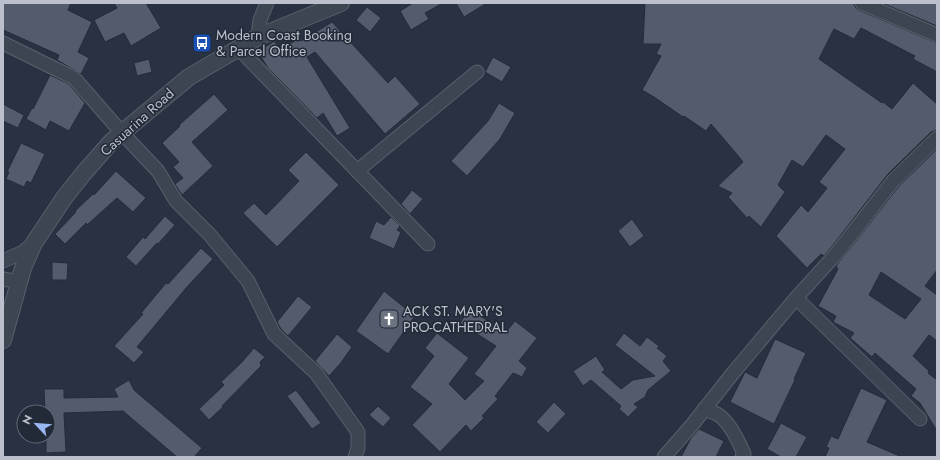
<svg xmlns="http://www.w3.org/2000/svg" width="940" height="460" viewBox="0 0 940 460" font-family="Jost,sans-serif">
<rect width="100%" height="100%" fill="#293242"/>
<g fill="#535b6c" stroke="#242c39" fill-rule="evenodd">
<polygon points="3,3 71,3 68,10 92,22 78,52 89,58 81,74 57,60 59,55 3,30"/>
<polygon points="114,3 146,3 161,28 131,46 124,33 105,42 94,20 117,8"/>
<polygon points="413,3 443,3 425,13 429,19 411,30 400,11"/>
<polygon points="456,3 487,3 464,17"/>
<polygon points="645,3 854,3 855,7 859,10 937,43 937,72 913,59 915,56 861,28 854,39 834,29 819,59 882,103 883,102 892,109 913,83 937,104 937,130 931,132 888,174 830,249 824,256 821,254 807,268 776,236 801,205 808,212 827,188 819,182 845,149 826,135 803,167 792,160 778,185 785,192 761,227 749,216 747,218 728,197 732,193 718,186 743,162 735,152 711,124 706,131 684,116 683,117 654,97 642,90 661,56 656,54 661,44 643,44"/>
<polygon points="882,3 937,3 937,26"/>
<polygon points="367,7 381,18 370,32 356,20"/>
<polygon points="332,22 388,83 395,76 420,104 385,134 315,52 307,57 350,128 337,136 323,113 317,118 268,68 258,52 274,41 281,50 299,38 301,41"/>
<polygon points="493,57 511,67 502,82 485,72"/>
<polygon points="149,59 152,72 137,76 134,63"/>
<polygon points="50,75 69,84 85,103 69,131 50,121 46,130 26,119 32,108 33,109"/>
<polygon points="214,94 228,110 192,142 213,166 182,195 175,184 183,178 173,167 179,162 162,143 180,126 179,125"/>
<polygon points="499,103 515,113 500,139 467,176 451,161 488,121"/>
<polygon points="3,104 24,115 18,128 3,121"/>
<polygon points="21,143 45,154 31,183 27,181 24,187 6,179 9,172 7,172"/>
<path d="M937,149v121l-12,16 12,9v46l-8,-6 -16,21 16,15 -1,2 9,7v51l-17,-28 -9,-7 5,-7 -41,-36 -3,4 -22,-19 4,-5 -21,-11 3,-6 -18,-10 20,-37 -2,-3 64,-81zM881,272l40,27 -16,20 -36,-24z"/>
<polygon points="306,152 339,185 277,247 243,213 254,203 266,215 299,181 288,170"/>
<polygon points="116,171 146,198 133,212 117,198 87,225 86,223 65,244 55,234 76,212 75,211 93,194 94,195"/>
<polygon points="412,190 423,199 410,214 401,204"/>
<polygon points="165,216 175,225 158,244 157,243 136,266 126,257 143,237 145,239"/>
<polygon points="391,217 400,226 397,230 401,232 394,249 369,238 376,221 384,225"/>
<polygon points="632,219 644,236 630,247 618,231"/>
<polygon points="201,248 213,259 187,287 137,347 144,352 134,363 114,346 143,314 141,313 166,283 168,284"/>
<polygon points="52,262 68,263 67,280 52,280"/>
<polygon points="384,291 415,316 388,354 356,331"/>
<polygon points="298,296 312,307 288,336 281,329 277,322"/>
<polygon points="469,309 506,332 515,321 537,338 519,361 527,368 522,377 513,373 495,396 498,399 482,416 484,418 471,431 466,425 440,452 412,425 432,404 410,387 434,356 425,348 437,333 469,358 449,384 465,400 484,381 474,374 496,346 460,323"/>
<polygon points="624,333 640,346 647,337 659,346 657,348 667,356 663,361 671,371 648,390 645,397 634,404 638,407 628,417 619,409 621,406 591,380 583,386 573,371 596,356 605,370 602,372 621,389 633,380 655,376 615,345"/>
<polygon points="337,334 352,347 340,364 329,376 315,361"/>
<polygon points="775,339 806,353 794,379 795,380 774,424 730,402 745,372 757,378"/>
<polygon points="254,348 265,357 260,362 261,366 222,406 223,407 209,420 199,409 224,385 221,382 242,362"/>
<polygon points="129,380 134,390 202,448 194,457 177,457 123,411 64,413 66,452 46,453 46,436 48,436 48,412 45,412 44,389 64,389 64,398 118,397 114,389"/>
<polygon points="861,388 887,400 867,442 902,457 825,457 829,448 826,447 831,436 838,439"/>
<polygon points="296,390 321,423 312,429 287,396"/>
<polygon points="554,402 566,414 548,433 536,422"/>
<polygon points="378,406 391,418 383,427 369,415"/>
<polygon points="781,423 807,437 796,457 781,457 767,449"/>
<polygon points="699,429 724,441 716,457 681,457 691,438"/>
</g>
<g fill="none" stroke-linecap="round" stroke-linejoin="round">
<g stroke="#59606c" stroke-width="15">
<g id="minor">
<polyline points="862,3 937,35"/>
<polyline points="258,37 260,20 267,3"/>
<polyline points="3,43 74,78 122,133 158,171 176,201 210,235 248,281 274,334 316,373 358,432 358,448 355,457"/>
<polyline points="238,48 428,244"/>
<polyline points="357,171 477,72"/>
<polyline points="3,261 23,252 34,243"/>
<polyline points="3,279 20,282"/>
<polyline points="796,298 920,419"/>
<path d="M704,409c5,2 9,3 13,5 12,7 22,28 27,40l-2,3"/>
<polyline points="664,457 692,425 733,373 796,298 836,254 894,180 937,138"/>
</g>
</g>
<g stroke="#59606c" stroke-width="18">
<polyline id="tertiary" points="3,340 23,268 34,243 64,198 83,174 111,142 189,77 258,37 341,3"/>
</g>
<use href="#minor" stroke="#3e4552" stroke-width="13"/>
<use href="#tertiary" stroke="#3e4552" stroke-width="16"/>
</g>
<defs>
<g id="bus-square" transform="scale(1)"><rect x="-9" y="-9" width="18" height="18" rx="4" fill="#1a4fb4" stroke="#222a37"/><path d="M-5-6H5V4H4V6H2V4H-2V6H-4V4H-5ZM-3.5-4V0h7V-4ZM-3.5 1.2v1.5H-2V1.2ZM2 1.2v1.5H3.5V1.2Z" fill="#fff"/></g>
<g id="church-square" transform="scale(1)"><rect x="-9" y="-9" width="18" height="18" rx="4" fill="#6b7280" stroke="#222a37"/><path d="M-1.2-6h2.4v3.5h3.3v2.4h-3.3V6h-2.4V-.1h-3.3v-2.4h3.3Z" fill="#fff"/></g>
</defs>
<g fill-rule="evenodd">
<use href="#bus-square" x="202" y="43"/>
<use href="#church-square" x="389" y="319"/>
</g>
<g text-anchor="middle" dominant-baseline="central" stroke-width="3" stroke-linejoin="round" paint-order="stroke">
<g font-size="14" fill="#bbc0cc" stroke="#222a37" text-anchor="start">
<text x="216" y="35">Modern Coast Booking<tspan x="216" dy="16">&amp; Parcel Office</tspan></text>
<text x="403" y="311">ACK ST. MARY'S<tspan x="403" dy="16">PRO-CATHEDRAL</tspan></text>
</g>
<g font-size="14" fill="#bbc0cc" stroke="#222a37">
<text transform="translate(137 122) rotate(-42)">Casuarina Road</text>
</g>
</g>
<rect width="940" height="460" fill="none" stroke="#bbc0cc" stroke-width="8"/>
<g transform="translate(36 424) rotate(296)"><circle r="19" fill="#222a37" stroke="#5f6673"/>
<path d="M0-3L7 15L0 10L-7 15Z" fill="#9ab6f1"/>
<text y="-6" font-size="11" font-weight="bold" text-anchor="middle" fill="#bbc0cc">N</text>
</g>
</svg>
